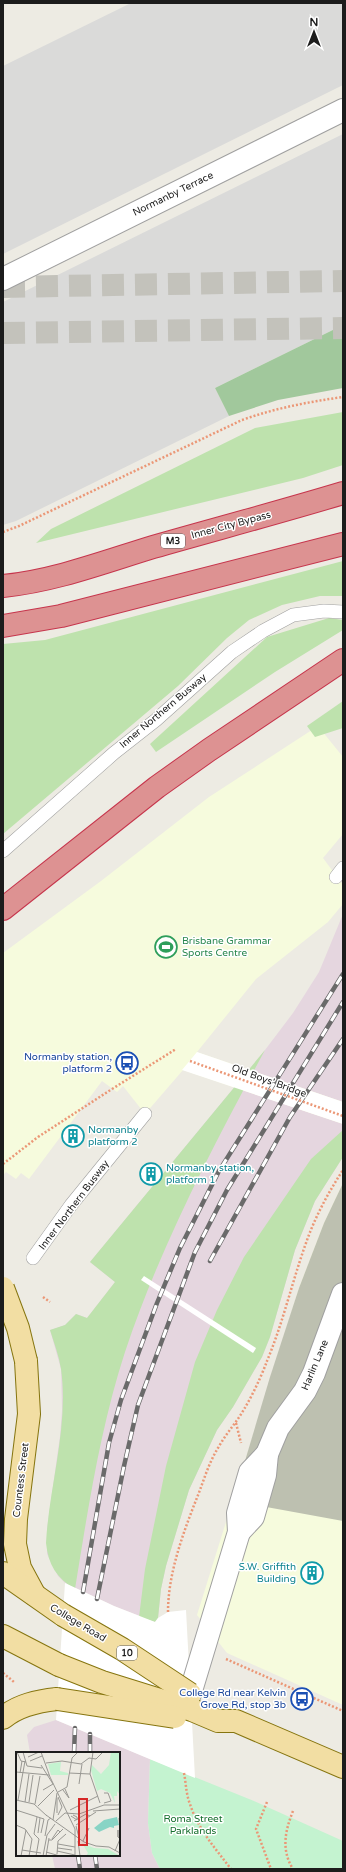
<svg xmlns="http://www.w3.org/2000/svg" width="346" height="1872" viewBox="0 0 346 1872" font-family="'Varela Round',sans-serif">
<rect width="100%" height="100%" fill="#edebe3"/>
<g fill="#dadad9">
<polygon points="131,3 343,3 343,85 3,254 3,66"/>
<polygon points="343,134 343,325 215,388 229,416 16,521 3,525 3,302"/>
</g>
<g fill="#e5d6df">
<polygon points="343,914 343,1157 315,1201 295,1250 270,1337 262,1357 233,1407 217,1430 189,1490 166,1566 161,1589 158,1618 155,1622 114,1606 65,1583 58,1576 47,1554 47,1529 60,1436 62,1410 61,1369 50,1330 65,1325 76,1314 87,1318 115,1282 90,1262 265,1050 293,1013 319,972"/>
<polygon points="56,1720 150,1759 148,1823 152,1853 160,1869 55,1869 52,1855 119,1855 119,1753 30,1753 27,1735 34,1727"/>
</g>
<g fill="#f6fbdd">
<polygon points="318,726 343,757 343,834 323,858 343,885 343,904 328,922 256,979 197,1052 343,1102 343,1124 183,1070 145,1114 123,1086 117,1092 102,1081 29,1179 21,1173 16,1179 6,1172 3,1175 3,953 101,881 209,797"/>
<polygon points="343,1183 343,1705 227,1653 197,1615 299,1288 324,1223"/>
</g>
<polygon fill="#bdc0b0" points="343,1183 343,1521 233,1501 270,1377 299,1288 324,1223"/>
<g fill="#bee2ad">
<polygon points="343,412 343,465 303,478 36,543 51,529 255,428"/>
<polygon points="343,561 343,596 320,596 282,605 249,620 227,638 178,686 3,834 3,644 45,640"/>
<polygon points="329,618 343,620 343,630 275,672 156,752 150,744 267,637"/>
<polygon points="343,701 343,728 315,737 307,726"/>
<path d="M265,1050c-53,98 -105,197 -140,302 -25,77 -37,157 -50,237 -18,-10 -27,-25 -29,-46 3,-57 23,-116 15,-174 -2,-13 -7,-26 -11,-39l15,-5 11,-11 11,4 28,-36 -25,-20z"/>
<polygon points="343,1130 343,1157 315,1201 295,1250 270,1337 262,1357 233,1407 217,1430 189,1490 166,1566 161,1589 158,1618 155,1622 139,1617 145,1569 166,1466 195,1362 217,1310 244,1257 311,1159"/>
</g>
<polygon fill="#a1c89c" points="343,325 343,388 278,400 229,416 215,388"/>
<polygon fill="#c4f3d0" points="150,1759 254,1801 343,1841 343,1869 160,1869 152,1853 148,1823"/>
<g fill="#fff">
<polygon points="197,1052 343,1102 343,1124 182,1070"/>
<polygon points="144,1276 256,1348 255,1350 253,1353 141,1280"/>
<polygon points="65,1583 114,1606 155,1622 158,1618 168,1612 186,1610 195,1778 56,1720"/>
</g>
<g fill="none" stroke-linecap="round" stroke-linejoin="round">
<g stroke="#c3c2bb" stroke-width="22" stroke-dasharray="22 11" stroke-linecap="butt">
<polyline points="3,287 343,281"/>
<polyline points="3,333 343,328"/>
</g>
<g stroke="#a0a0a0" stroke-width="14">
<g id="service">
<polyline points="3,851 114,753 156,720 232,652 263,631 293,615 324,611 343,612"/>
<polyline points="336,877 343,868"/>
<polyline points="33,1258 71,1205 145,1114"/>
</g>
</g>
<g stroke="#a0a0a0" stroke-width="24">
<g id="minor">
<polyline points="3,279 343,110"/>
<polyline points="239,1532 253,1517 265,1475 267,1454"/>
<polyline points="190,1694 239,1532 238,1513 250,1472 267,1454 278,1428 305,1391 314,1373 343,1294"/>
</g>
</g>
<g stroke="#86750f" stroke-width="24">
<g id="primary">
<polyline points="26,1361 29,1414 16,1519 15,1544 20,1568 34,1594"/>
<polyline points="3,1573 63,1615"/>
<polyline points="3,1636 59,1665"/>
<polyline points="192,1710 218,1721 236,1721 343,1767"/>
<path d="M3,1718c15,-13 35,-17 54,-19"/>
</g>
</g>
<g stroke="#c6354c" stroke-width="24">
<g id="motorway">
<path d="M3,586c51,-5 101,-24 150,-39 63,-18 127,-35 190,-54"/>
<polyline points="3,626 61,616 343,544"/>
<polyline points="3,909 157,787 209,750 343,660"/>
</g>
</g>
<g stroke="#eb9776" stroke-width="2.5" stroke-dasharray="2 2" stroke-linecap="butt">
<path d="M3,532l16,-6 223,-106c34,-12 66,-18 101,-23"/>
<polyline points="112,1089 176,1049"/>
<polyline points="3,1164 38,1137"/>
<polyline points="43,1297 50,1302"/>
<polyline points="236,1423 241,1443"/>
<path d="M168,1612c0,-41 17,-84 32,-122 5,-14 10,-29 18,-42 5,-9 11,-17 17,-25 12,-16 25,-43 32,-62 16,-38 25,-79 39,-118 9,-26 22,-50 37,-73"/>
<polyline points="226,1659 343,1711"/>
<polyline points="3,1673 14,1682"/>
<path d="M184,1773c2,10 2,21 6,31 8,25 25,44 41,65"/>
<polyline points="267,1802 256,1829 271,1869"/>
<path d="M293,1811c-8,20 -12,39 0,58"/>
</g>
<use href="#service" stroke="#fff" stroke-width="13"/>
<use href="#minor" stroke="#fff" stroke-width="22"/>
<use href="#primary" stroke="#f2dea3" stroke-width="22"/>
<use href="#motorway" stroke="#dd9292" stroke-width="22"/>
<g stroke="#6a6a6a" stroke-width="4.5">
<g id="rail">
<polyline points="210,1261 290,1117 343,1039"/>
<polyline points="83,1592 109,1443 121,1400 157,1303 180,1248 219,1171 343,974"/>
<polyline points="97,1599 124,1466 138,1405 195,1252 227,1190 343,1002"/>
<polyline points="74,1753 75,1728"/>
<polyline points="90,1753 90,1734"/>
<polyline points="78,1855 80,1869"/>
<polyline points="95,1855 97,1869"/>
</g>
</g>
<use href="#rail" stroke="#fff" stroke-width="3" stroke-dasharray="9" stroke-linecap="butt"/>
<g stroke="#86750f" stroke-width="24" stroke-linecap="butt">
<g id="primary-bridge">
<polyline points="3,1288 18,1328 26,1361"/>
<polyline points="63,1615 122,1649 190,1694"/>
<polyline points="59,1665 102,1682 192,1710"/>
<polyline points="57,1699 175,1717"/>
</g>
</g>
<g stroke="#eb9776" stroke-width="2.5" stroke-dasharray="2 2" stroke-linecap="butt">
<polyline points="190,1061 343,1116"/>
<polyline points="38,1137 112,1089"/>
</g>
<use href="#primary-bridge" stroke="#f2dea3" stroke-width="22"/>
</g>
<defs>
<g id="stadium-ring" transform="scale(1.15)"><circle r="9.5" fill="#fff" stroke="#2e9e5b" stroke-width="1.5"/><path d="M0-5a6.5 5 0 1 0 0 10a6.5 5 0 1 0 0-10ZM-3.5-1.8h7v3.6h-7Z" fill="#2e9e5b"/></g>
<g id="bus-ring" transform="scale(1.15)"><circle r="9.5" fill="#fff" stroke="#1a4fb4" stroke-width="1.5"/><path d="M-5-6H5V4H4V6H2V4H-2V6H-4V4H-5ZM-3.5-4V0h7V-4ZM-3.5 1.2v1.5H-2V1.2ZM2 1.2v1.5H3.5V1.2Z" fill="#1a4fb4"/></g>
<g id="building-ring" transform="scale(1.15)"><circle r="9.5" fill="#fff" stroke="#0f9aa8" stroke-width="1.5"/><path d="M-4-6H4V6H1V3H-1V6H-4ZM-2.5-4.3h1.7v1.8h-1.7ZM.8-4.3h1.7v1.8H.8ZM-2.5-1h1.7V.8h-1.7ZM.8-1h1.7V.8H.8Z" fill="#0f9aa8"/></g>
</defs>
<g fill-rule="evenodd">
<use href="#stadium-ring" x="166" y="947"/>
<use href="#bus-ring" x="127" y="1063"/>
<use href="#building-ring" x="73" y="1136"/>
<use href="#building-ring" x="151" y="1174"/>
<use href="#building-ring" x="312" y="1573"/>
<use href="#bus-ring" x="302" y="1699"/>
</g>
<g text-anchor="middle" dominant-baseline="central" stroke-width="3" stroke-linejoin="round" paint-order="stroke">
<g fill="#fff" stroke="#606060" stroke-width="1">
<rect x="161" y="534" width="24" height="14" rx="3"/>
<rect x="117" y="1646" width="20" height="14" rx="3"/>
</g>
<g font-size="9" font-weight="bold" fill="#1c1c1c">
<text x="173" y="541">M3</text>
<text x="127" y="1653">10</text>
</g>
<g font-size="10" fill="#1c1c1c" stroke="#fff">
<text transform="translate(173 194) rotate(-26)">Normanby Terrace</text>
<text transform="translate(231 525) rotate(-15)">Inner City Bypass</text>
<text transform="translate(163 711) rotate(-40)">Inner Northern Busway</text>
<text transform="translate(269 1081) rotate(20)">Old Boys' Bridge</text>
<text transform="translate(74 1205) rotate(-53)">Inner Northern Busway</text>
<text transform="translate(315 1365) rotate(-67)">Harlin Lane</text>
<text transform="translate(21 1480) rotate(-83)">Countess Street</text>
<text transform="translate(78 1623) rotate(31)">College Road</text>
</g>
<g font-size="10" fill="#27864d" stroke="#fff" text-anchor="start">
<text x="182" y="941">Brisbane Grammar<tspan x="182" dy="12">Sports Centre</tspan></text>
</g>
<g font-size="10" fill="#164399" stroke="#fff" text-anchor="end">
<text x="112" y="1057">Normanby station,<tspan x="112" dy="12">platform 2</tspan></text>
<text x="286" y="1693">College Rd near Kelvin<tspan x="286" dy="12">Grove Rd, stop 3b</tspan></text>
</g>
<g font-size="10" fill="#0d838f" stroke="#fff" text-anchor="start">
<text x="88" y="1130">Normanby<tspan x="88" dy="12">platform 2</tspan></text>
<text x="166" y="1168">Normanby station,<tspan x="166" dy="12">platform 1</tspan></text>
<text x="296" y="1567" text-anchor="end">S.W. Griffith<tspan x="296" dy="12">Building</tspan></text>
</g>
<g font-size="10" fill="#166f2e" stroke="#fff">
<text x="193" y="1819">Roma Street<tspan x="193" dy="12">Parklands</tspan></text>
</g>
</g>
<g transform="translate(16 1752)">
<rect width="104" height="104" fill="#edebe3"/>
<path d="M95,0h9v43l-3,-4v5h-3l1,7 -5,-10 -9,-4 -4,2 -6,-21 1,-5 9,9 8,-9zM45,10l-1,9 8,2v2h-17l-3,-11zM66,91l12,5 14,1 12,7h-34l2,-3z" fill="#c4f3d0"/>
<path d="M101,65l2,8 -5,1v2l-4,-1 -11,5 -5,-4 10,-8z" fill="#88d4c5"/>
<path fill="none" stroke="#999893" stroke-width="1" d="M1,0l4,9 5,1M7,0l4,14 15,2M25,0l9,25 25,52v27M77,0l-3,22 10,29M12,5l11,-5M14,9l12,-5M30,11l16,-2 19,3 8,-6 7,1 7,-7M25,13l12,19 -10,6M0,20l33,3M4,21l2,-12M53,21l21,1M63,32l3,-20M47,38l6,8 -4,-9M42,40l9,-5 5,-29 6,-6M88,41h4l3,8 -7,2M0,48l18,4 13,12M2,48l7,-39M9,50l4,-28M13,50l4,-27M19,52l5,-28M22,54l16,-16M0,58l28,9M54,58l28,-14M77,59l27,-2M41,61v-15M30,63l38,27 12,4 13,1 11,6M42,63l4,-8 -4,-10M55,64l6,4v-3l-4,-2M103,66l1,14M37,68l4,-27M40,69l9,-8 14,1 25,-9h16M58,69l12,-7 4,2M0,73l9,4 7,10 -3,17M60,73l20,-13M60,74l3,12M102,78v7l2,2 -2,-2zM22,81l2,-15M25,81l3,-14M29,84l3,-16 3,-2M36,87l6,-9 2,2M33,88h3l11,-11M62,89l2,15M67,89l6,-13M42,92l17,3M42,96l14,2M6,98l19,3M41,99l18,4M99,99l5,-12M30,100l14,4M41,102l1,-13 8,-7M5,104l5,-26M20,104l3,-17 -5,-5 3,-17M27,104l4,-21 8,-11M30,104l3,-18"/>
<path fill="#d62828" fill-opacity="0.15" stroke="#d62828" stroke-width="2" d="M63,47h8v46h-8z"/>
<rect width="104" height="104" fill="none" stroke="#1c1c1c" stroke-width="2"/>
</g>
<rect width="346" height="1872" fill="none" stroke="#1c1c1c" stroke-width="8"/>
<g transform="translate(314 32)" stroke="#ffffff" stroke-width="3" paint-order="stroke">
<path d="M0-3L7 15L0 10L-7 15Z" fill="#1c1c1c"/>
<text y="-6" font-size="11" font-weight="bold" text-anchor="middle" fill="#1c1c1c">N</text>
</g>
</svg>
